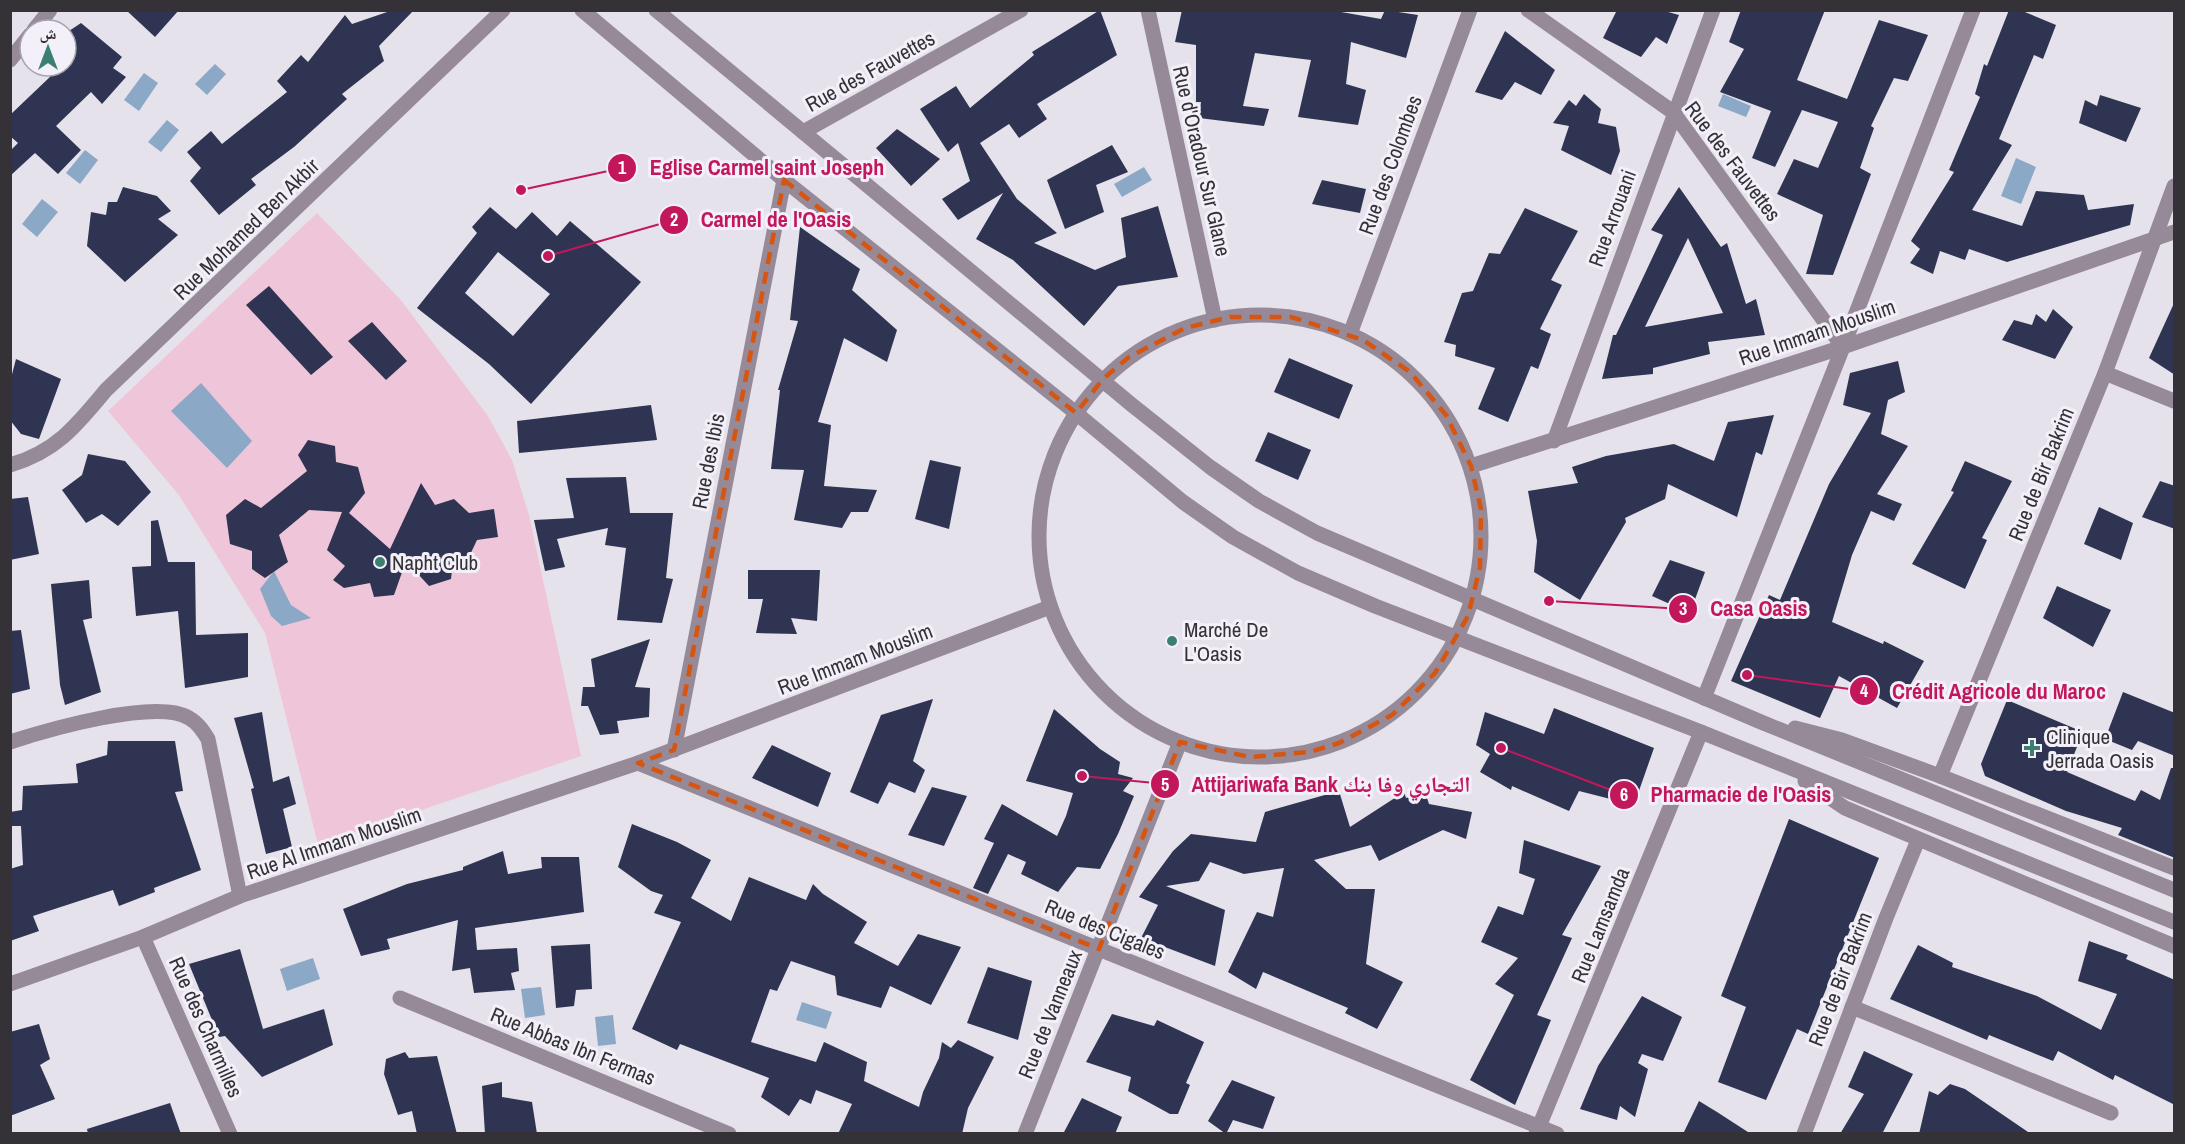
<svg xmlns="http://www.w3.org/2000/svg" width="2185" height="1144" viewBox="0 0 2185 1144" font-family="'Archivo Narrow','Noto Naskh Arabic',sans-serif">
<rect width="100%" height="100%" fill="#e5e2ec"/>
<polygon fill="#efc6d9" points="317,213 400,299 488,416 512,460 529,515 581,756 318,845 265,633 179,495 108,411"/>
<g fill="#8ca8c7">
<polygon points="215,64 226,74 207,95 195,84"/>
<polygon points="144,73 158,83 139,111 124,100"/>
<polygon points="1723,94 1751,106 1746,117 1718,106"/>
<polygon points="167,120 179,130 161,152 148,142"/>
<polygon points="85,150 98,160 80,184 66,173"/>
<polygon points="2016,158 2036,167 2021,204 2001,196"/>
<polygon points="1144,167 1152,180 1122,197 1114,184"/>
<polygon points="42,199 58,212 37,237 22,224"/>
<polygon points="201,383 252,441 227,468 171,411"/>
<polygon points="274,571 291,605 311,618 282,626 271,616 260,589"/>
<polygon points="313,958 320,979 287,991 280,969"/>
<polygon points="541,987 545,1015 525,1018 521,989"/>
<polygon points="802,1002 832,1012 826,1029 796,1020"/>
<polygon points="613,1015 616,1044 598,1046 595,1017"/>
</g>
<g fill="#2f3453" fill-rule="evenodd">
<polygon points="126,10 179,10 155,37"/>
<polygon points="393,10 414,10 379,46 384,61 342,94 347,99 294,147 251,179 256,185 219,215 190,181 201,168 187,152 211,131 222,144 287,92 277,81 301,55 308,62 345,15 352,24"/>
<polygon points="1100,10 1117,55 1037,104 1047,119 1019,138 1009,124 980,143 1017,199 1057,233 1034,243 1095,270 1126,257 1121,218 1158,206 1178,277 1118,286 1084,326 1013,260 976,239 1003,193 958,220 942,199 970,181 958,143 948,152 920,109 956,86 970,108 1034,55 1032,52"/>
<polygon points="1182,10 1330,10 1381,19 1385,10 1418,15 1406,58 1351,42 1346,84 1366,90 1358,125 1298,117 1311,60 1255,53 1243,106 1269,109 1264,126 1199,118 1201,102 1196,102 1196,45 1175,42"/>
<polygon points="1617,10 1661,10 1679,15 1667,44 1656,37 1641,57 1603,38"/>
<polygon points="1741,10 1825,10 1797,80 1847,99 1879,20 1928,35 1908,81 1894,78 1871,126 1874,128 1860,168 1871,174 1833,275 1806,274 1823,215 1777,194 1794,159 1818,168 1838,122 1802,110 1775,167 1752,158 1771,111 1720,92 1744,49 1729,42"/>
<polygon points="2009,10 2020,10 2056,25 2043,59 2034,55 1999,139 2012,145 1972,210 2022,226 2036,191 2084,195 2088,210 2134,204 2130,225 2007,262 1969,249 1965,260 1940,251 1933,274 1910,263 1920,249 1911,241 1954,172 1949,170 1980,97 1975,94 1984,64 1987,66"/>
<polygon points="81,23 122,57 113,68 126,77 102,104 91,92 56,126 81,150 58,174 35,153 10,176 10,151 18,143 10,136 10,115 52,75 42,66 66,66 66,33"/>
<polygon points="1505,31 1555,70 1541,95 1515,82 1502,100 1475,92"/>
<polygon points="1584,94 1601,109 1598,123 1616,127 1620,151 1611,175 1561,150 1569,126 1553,123 1569,100 1576,106"/>
<polygon points="2100,95 2141,108 2126,142 2079,123 2085,100 2097,106"/>
<polygon points="897,129 940,159 911,186 876,148"/>
<polygon points="1112,145 1128,172 1096,185 1104,212 1065,229 1047,180"/>
<polygon points="1322,180 1366,189 1360,213 1312,204"/>
<polygon points="123,187 157,196 171,211 158,219 178,235 125,282 87,246 91,212 106,215 108,202 117,202"/>
<path d="M1679,187l42,60 6,-4 19,61 10,-5 9,36 -57,7 2,12 -57,14v6l-51,5 11,-44h3l47,-100 -12,-5zM1688,238l35,75 -78,14z"/>
<path d="M490,207l26,22 16,-17 25,24 13,-15 71,61 -110,122 -42,-40 -72,-56 60,-75 -5,-6zM498,252l52,42 -37,42 -48,-43z"/>
<polygon points="1525,208 1578,231 1551,280 1562,285 1540,329 1551,334 1538,369 1531,366 1508,422 1478,409 1495,368 1455,356 1456,345 1444,342 1462,293 1473,291 1489,253 1500,254"/>
<polygon points="800,227 860,269 852,290 897,330 887,362 844,338 818,422 831,425 824,486 877,490 868,512 851,512 842,528 794,520 804,470 771,469 780,390 778,390 798,321 790,320"/>
<polygon points="269,286 333,357 311,375 246,305"/>
<polygon points="2175,301 2175,375 2149,358"/>
<polygon points="2053,309 2073,327 2055,359 2002,340 2014,320 2032,325 2036,314 2046,322"/>
<polygon points="372,322 407,361 386,380 348,341"/>
<polygon points="1289,358 1353,385 1339,419 1274,392"/>
<polygon points="16,359 61,379 39,439 21,434 10,420 10,382"/>
<polygon points="1898,361 1905,392 1888,400 1881,434 1908,446 1877,494 1902,504 1894,521 1871,511 1852,555 1832,622 1883,644 1884,641 1924,661 1897,708 1839,676 1820,718 1731,681 1769,595 1780,600 1829,484 1871,413 1843,405 1850,373"/>
<polygon points="651,405 657,440 519,453 517,421"/>
<polygon points="1774,415 1762,455 1756,452 1737,517 1668,484 1665,499 1625,518 1626,522 1580,600 1534,572 1537,541 1528,491 1578,483 1572,467 1606,456 1674,444 1714,461 1728,422"/>
<polygon points="1268,432 1311,450 1298,480 1255,461"/>
<polygon points="308,440 335,446 336,462 358,467 365,493 349,513 390,549 421,483 435,505 454,499 469,513 494,509 498,537 477,540 468,559 453,561 451,579 429,586 406,561 394,595 374,597 370,583 344,588 333,580 345,566 327,550 342,512 309,510 279,535 288,562 265,578 252,569 252,551 230,544 226,515 245,499 261,508 307,471 298,455"/>
<polygon points="88,454 125,461 151,492 118,526 102,514 86,523 62,490 82,475"/>
<polygon points="930,460 961,467 949,529 915,519"/>
<polygon points="1965,461 2012,481 1982,538 1987,540 1965,589 1912,564 1954,492 1951,491"/>
<polygon points="626,477 630,513 673,513 666,578 673,579 662,623 617,620 626,548 605,545 608,528 557,539 565,567 545,571 534,520 574,518 566,478"/>
<polygon points="2160,481 2175,486 2175,529 2142,517"/>
<polygon points="28,497 39,554 10,560 10,499"/>
<polygon points="2099,507 2133,523 2121,560 2084,544"/>
<polygon points="158,520 168,562 195,562 196,635 248,633 248,677 185,688 178,611 136,616 132,567 151,566 151,521"/>
<polygon points="1670,560 1705,572 1690,613 1652,596"/>
<polygon points="748,570 820,570 817,621 791,618 797,634 756,633 763,599 748,599"/>
<polygon points="89,580 92,618 83,620 101,692 65,705 60,685 51,584"/>
<polygon points="2057,586 2111,610 2093,647 2043,618"/>
<polygon points="21,630 30,689 10,694 10,631"/>
<polygon points="650,639 635,687 650,688 649,717 617,721 619,733 600,735 588,706 581,706 583,687 595,687 591,659"/>
<polygon points="2123,692 2175,713 2175,756 2138,741 2132,750 2105,739"/>
<polygon points="933,699 913,761 925,770 915,793 889,782 878,804 850,792 881,715"/>
<polygon points="2007,700 2083,732 2067,772 2135,801 2141,790 2160,800 2171,768 2175,768 2175,858 2118,835 2122,828 2066,811 1985,776 1981,764"/>
<polygon points="1554,708 1654,748 1634,805 1579,791 1569,811 1512,786 1511,790 1480,772 1490,754 1476,745 1485,712 1544,734"/>
<polygon points="1054,709 1100,749 1120,762 1118,774 1133,778 1123,791 1134,796 1118,834 1100,869 1077,867 1058,892 1021,874 1026,862 1008,854 988,894 973,888 994,843 984,839 1002,804 1057,836 1066,816 1073,793 1026,781"/>
<polygon points="262,712 273,782 289,776 296,804 283,809 292,847 266,854 251,789 254,788 234,718"/>
<polygon points="108,741 175,741 183,791 175,792 201,870 154,888 155,892 119,906 113,890 33,916 39,931 10,941 10,869 23,865 21,826 10,826 10,812 22,810 23,786 78,783 76,764 107,755"/>
<polygon points="772,745 831,773 818,807 752,778"/>
<polygon points="932,787 967,796 944,846 908,835"/>
<polygon points="1339,791 1350,827 1404,792 1406,798 1425,792 1429,804 1472,812 1466,839 1443,830 1379,861 1371,845 1314,860 1346,889 1375,889 1366,964 1403,982 1377,1029 1345,1013 1348,1008 1263,972 1256,989 1228,972 1257,912 1273,917 1284,868 1244,874 1210,862 1199,881 1166,886 1225,910 1215,966 1141,938 1158,905 1139,897 1173,851 1191,834 1256,842 1265,812"/>
<polygon points="1789,819 1879,858 1808,1034 1797,1029 1766,1100 1718,1082 1746,1007 1721,996"/>
<polygon points="632,824 677,842 711,860 691,898 731,921 749,877 806,900 813,884 823,894 867,922 854,943 898,966 918,934 961,947 931,1005 890,986 881,1008 837,995 835,976 791,961 777,991 770,989 751,1042 816,1062 824,1042 867,1062 864,1081 919,1107 923,1092 939,1058 942,1042 951,1048 958,1040 994,1057 968,1108 962,1134 838,1134 852,1104 816,1090 811,1104 800,1099 789,1116 761,1097 769,1078 680,1044 677,1050 632,1029 681,922 654,913 663,895 651,891 618,867"/>
<polygon points="1524,840 1601,866 1562,935 1572,938 1537,1015 1551,1020 1515,1105 1470,1080 1514,995 1495,984 1518,958 1481,942 1498,906 1523,915 1535,879 1519,873"/>
<polygon points="503,851 508,874 542,868 541,857 579,857 584,912 475,928 477,950 517,948 519,971 511,973 515,990 474,993 470,968 452,971 458,920 387,939 390,949 361,956 343,909 407,884 463,870 463,867"/>
<polygon points="2089,941 2128,955 2126,959 2175,980 2175,1105 2115,1075 2113,1080 2058,1051 2053,1061 1989,1035 1987,1040 1890,999 1918,945 1953,963 1952,967 2037,996 2101,1030 2117,994 2078,981"/>
<polygon points="590,944 592,989 576,990 574,1006 556,1008 551,946"/>
<polygon points="240,949 263,1029 324,1009 333,1045 262,1077 225,1036 219,1037 189,964"/>
<polygon points="988,967 1032,981 1018,1040 967,1023"/>
<polygon points="1642,996 1682,1017 1663,1061 1642,1054 1638,1063 1648,1069 1635,1117 1620,1106 1617,1120 1580,1109 1598,1066"/>
<polygon points="1112,1014 1154,1026 1157,1020 1204,1042 1186,1083 1190,1085 1178,1114 1170,1114 1128,1091 1131,1077 1086,1062"/>
<polygon points="39,1024 50,1059 40,1065 55,1099 10,1116 10,1032"/>
<polygon points="1864,1051 1913,1074 1882,1134 1840,1134 1864,1094 1848,1087"/>
<polygon points="405,1052 409,1058 437,1056 457,1134 417,1134 412,1111 398,1115 384,1074 386,1059"/>
<polygon points="1232,1080 1275,1097 1263,1129 1233,1120 1226,1134 1208,1121"/>
<polygon points="502,1082 502,1097 532,1102 537,1134 485,1134 482,1086"/>
<polygon points="1950,1084 1965,1089 2031,1134 1919,1134 1929,1091 1938,1095"/>
<polygon points="1082,1098 1122,1117 1115,1134 1063,1134"/>
<polygon points="1699,1101 1717,1112 1751,1134 1683,1134"/>
<polygon points="170,1103 181,1134 88,1134 87,1129"/>
</g>
<g fill="none" stroke-linecap="round" stroke-linejoin="round">
<g stroke="#978a98" stroke-width="15">
<polyline points="582,10 784,180 1076,413 1183,502 1233,537 1298,573 1375,606 1701,732 2174,922"/>
<polyline points="656,10 1132,405 1210,467 1259,501 1317,533 1761,722 2174,890"/>
<polyline points="1148,10 1215,320"/>
<polyline points="1528,10 1673,112 1843,347 1704,698"/>
<polyline points="34,30 50,10"/>
<polyline points="10,60 30,35"/>
<polyline points="803,132 1021,10"/>
<circle cx="1260" cy="536" r="221"/>
<polyline points="1350,334 1470,10"/>
<polyline points="1843,347 1973,10"/>
<polyline points="2105,373 2174,401"/>
<polyline points="1554,441 1713,10"/>
<path d="M10,465c46,-13 67,-40 96,-75l397,-380"/>
<polyline points="1471,466 1843,347 2174,232"/>
<polyline points="1795,728 1842,740 1940,776 2174,868"/>
<path d="M10,742c37,-12 146,-44 179,-24 9,5 14,13 19,21l32,157"/>
<polyline points="674,750 784,180"/>
<polyline points="638,763 1557,1134"/>
<polyline points="1940,776 2105,373 2174,186"/>
<polyline points="1805,781 1845,808 2174,946"/>
<polyline points="143,937 230,1134"/>
<polyline points="10,984 143,937 240,896 638,763 1050,607"/>
<polyline points="400,998 729,1134"/>
<polyline points="1852,1007 2111,1113"/>
<polyline points="1025,1134 1180,742"/>
<polyline points="1536,1134 1701,732"/>
<polyline points="1804,1134 1886,918 1918,840"/>
</g>
</g>
<path fill="none" stroke="#d65510" stroke-width="4.5" stroke-dasharray="12 8" stroke-linejoin="round" d="M784,180l292,233 27,-34 26,-22 56,-29 45,-11h61l72,23 47,32 36,43 25,51 10,43 -1,58 -12,49 -33,57 -43,42 -53,28 -29,9 -60,5 -70,-15 -81,207 -461,-186 36,-13z"/>
<g fill="#3b7f71" stroke="#f3f0fa" stroke-width="2">
<circle cx="380" cy="562" r="6"/>
<circle cx="1172" cy="641" r="6"/>
<path d="M2029 739h6v6h6v6h-6v6h-6v-6h-6v-6h6z"/>
</g>
<g text-anchor="middle" dominant-baseline="central" stroke-width="6" stroke-linejoin="round" paint-order="stroke">
<g font-size="21" fill="#343236" stroke="#f3f0fa">
<text transform="translate(870 71) rotate(-29)">Rue des Fauvettes</text>
<text transform="translate(1202 161) rotate(77)">Rue d'Oradour Sur Glane</text>
<text transform="translate(1733 161) rotate(53)">Rue des Fauvettes</text>
<text transform="translate(1390 165) rotate(-70)">Rue des Colombes</text>
<text transform="translate(1612 218) rotate(-70)">Rue Arrouani</text>
<text transform="translate(246 229) rotate(-44)">Rue Mohamed Ben Akbir</text>
<text transform="translate(1817 332) rotate(-19)">Rue Immam Mouslim</text>
<text transform="translate(708 461) rotate(-79)">Rue des Ibis</text>
<text transform="translate(2041 474) rotate(-68)">Rue de Bir Bakrim</text>
<text transform="translate(855 659) rotate(-21)">Rue Immam Mouslim</text>
<text transform="translate(334 843) rotate(-19)">Rue Al Immam Mouslim</text>
<text transform="translate(1600 925) rotate(-68)">Rue Lamsamda</text>
<text transform="translate(1105 929) rotate(22)">Rue des Cigales</text>
<text transform="translate(1840 979) rotate(-69)">Rue de Bir Bakrim</text>
<text transform="translate(1050 1014) rotate(-68)">Rue de Vanneaux</text>
<text transform="translate(206 1027) rotate(66)">Rue des Charmilles</text>
<text transform="translate(573 1046) rotate(22)">Rue Abbas Ibn Fermas</text>
</g>
<g font-size="21" fill="#343236" stroke="#f3f0fa" text-anchor="start">
<text x="392" y="562">Napht Club</text>
<text x="1184" y="629">Marché De<tspan x="1184" dy="24">L'Oasis</tspan></text>
<text x="2046" y="736">Clinique<tspan x="2046" dy="24">Jerrada Oasis</tspan></text>
</g>
</g>
<path fill="none" stroke="#c2185b" stroke-width="2" d="M521 190L622 168M548 256L674 220M1549 601L1683 609M1747 675L1864 691M1082 776L1165 784M1501 748L1624 795"/>
<g fill="#c2185b" stroke="#f3f0fa" stroke-width="2">
<circle cx="521" cy="190" r="6"/>
<circle cx="548" cy="256" r="6"/>
<circle cx="1549" cy="601" r="6"/>
<circle cx="1747" cy="675" r="6"/>
<circle cx="1082" cy="776" r="6"/>
<circle cx="1501" cy="748" r="6"/>
<circle cx="622" cy="168" r="15"/>
<circle cx="674" cy="220" r="15"/>
<circle cx="1683" cy="609" r="15"/>
<circle cx="1864" cy="691" r="15"/>
<circle cx="1165" cy="784" r="15"/>
<circle cx="1624" cy="795" r="15"/>
</g>
<g font-size="18" text-anchor="middle" font-weight="bold" fill="#fff">
<text x="622" y="174">1</text>
<text x="674" y="226">2</text>
<text x="1683" y="615">3</text>
<text x="1864" y="697">4</text>
<text x="1165" y="791">5</text>
<text x="1624" y="801">6</text>
</g>
<g font-size="22" text-anchor="middle" font-weight="bold" fill="#c2185b" stroke="#f3f0fa" stroke-width="6" stroke-linejoin="round" paint-order="stroke">
<text x="767" y="175">Eglise Carmel saint Joseph</text>
<text x="776" y="227">Carmel de l'Oasis</text>
<text x="1759" y="616">Casa Oasis</text>
<text x="1999" y="699">Crédit Agricole du Maroc</text>
<text x="1331" y="792">Attijariwafa Bank التجاري وفا بنك</text>
<text x="1741" y="802">Pharmacie de l'Oasis</text>
</g>
<rect width="2185" height="1144" fill="none" stroke="#343236" stroke-width="24"/>
<g transform="translate(48 48)"><circle r="28" fill="#f3f0fa" stroke="#a7a4ac" stroke-width="1.5"/>
<path d="M0-4.5L10 22L0 15L-10 22Z" fill="#3b7f71"/>
<text y="-9" font-size="16" font-weight="bold" text-anchor="middle" fill="#343236">ش</text>
</g>
</svg>
